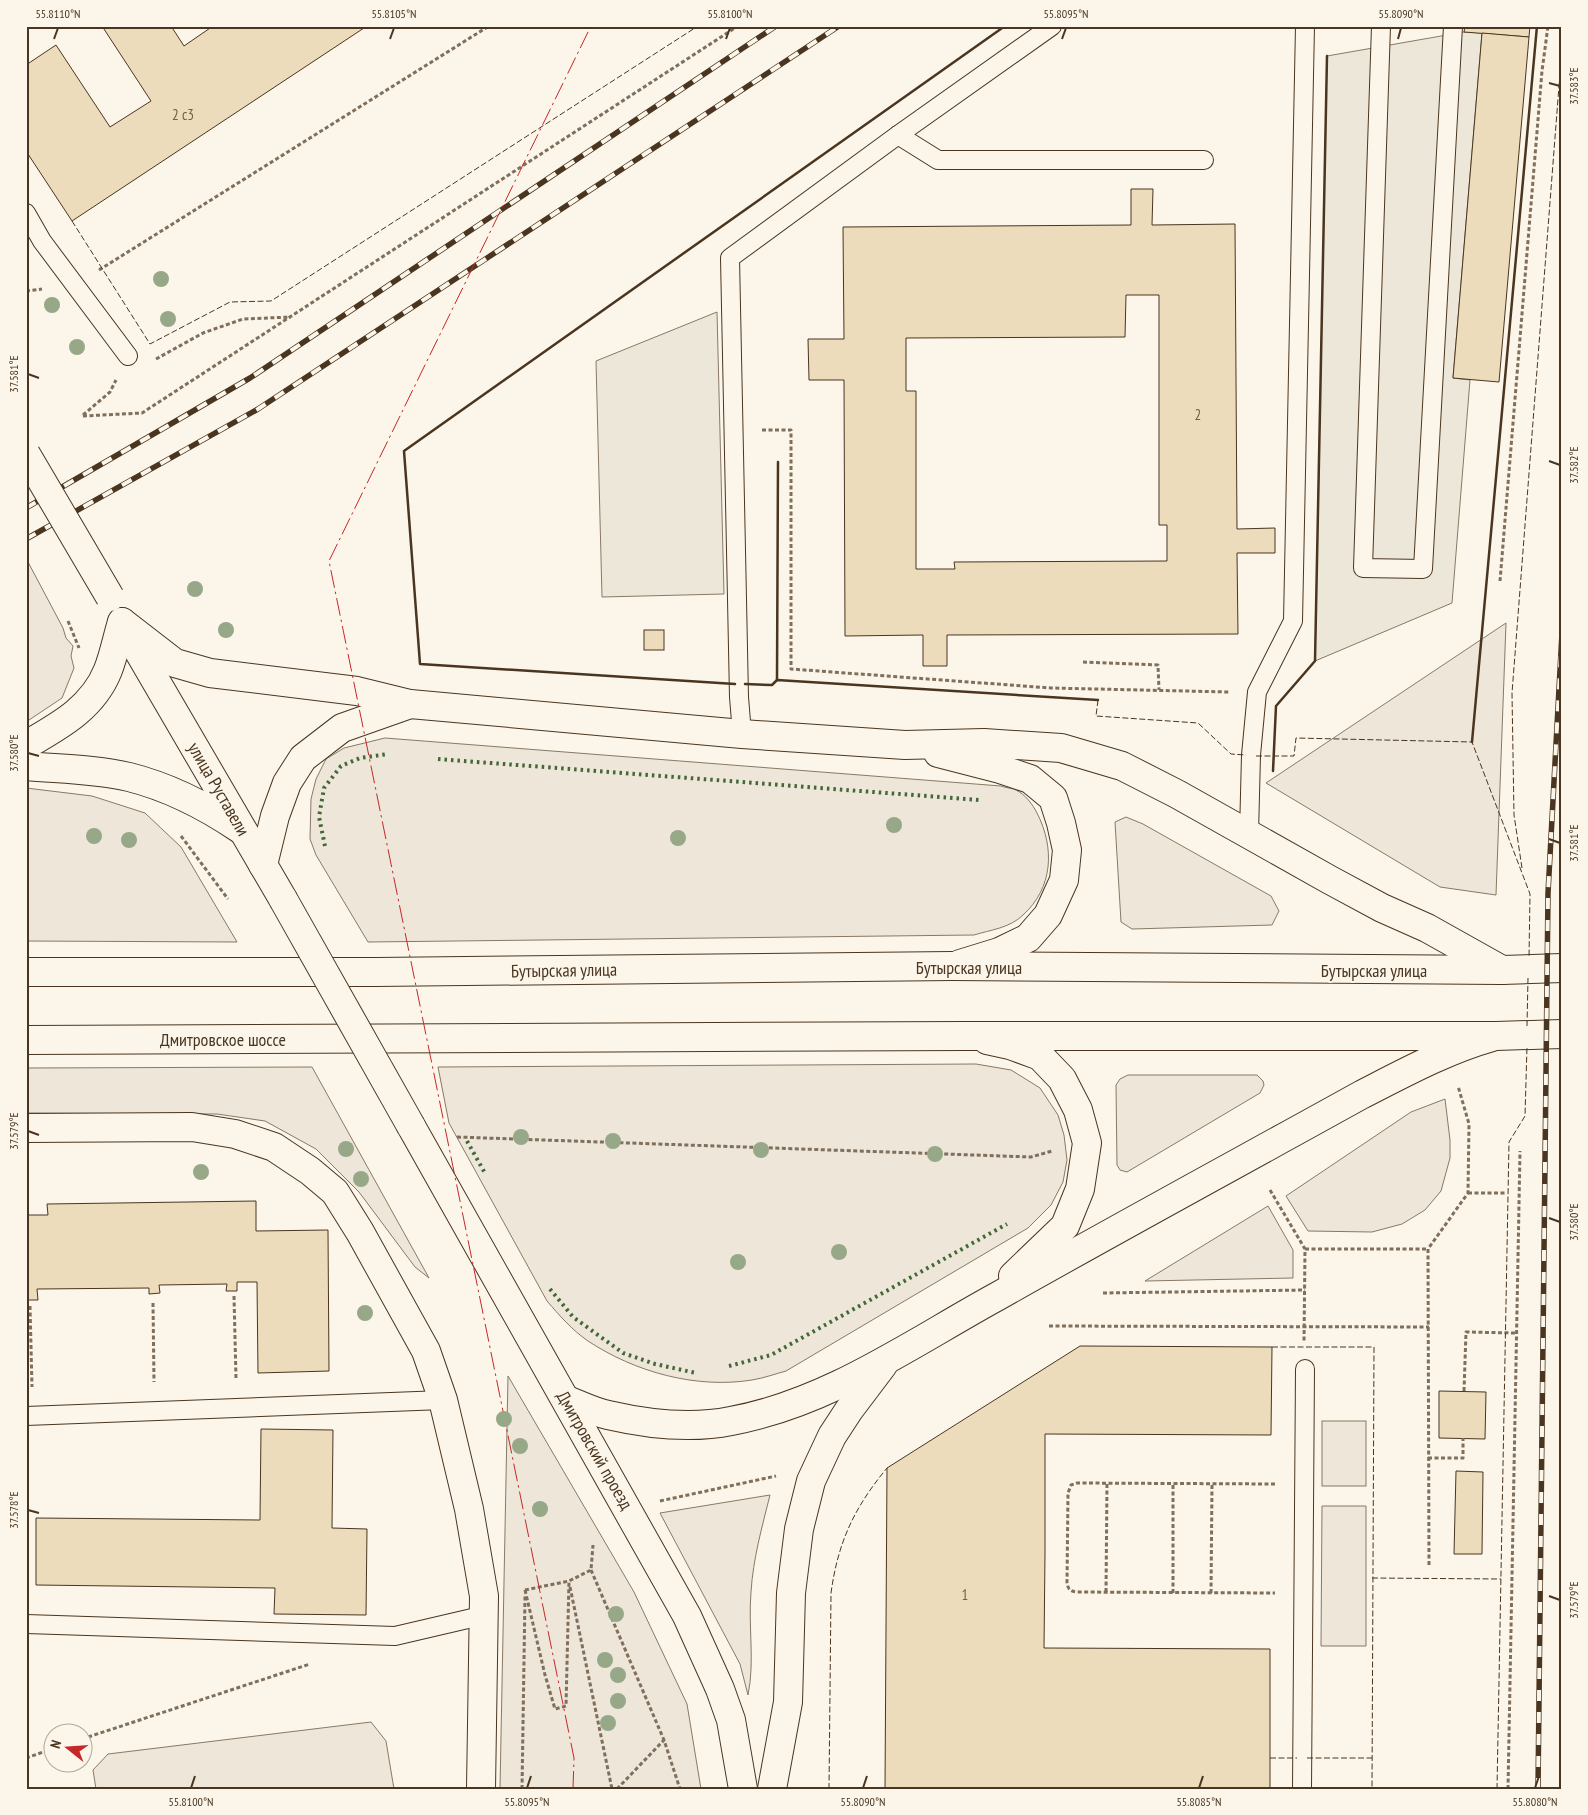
<svg xmlns="http://www.w3.org/2000/svg" width="1588" height="1815" viewBox="0 0 1588 1815" font-family="'PT Sans Narrow',sans-serif">
<rect width="100%" height="100%" fill="#fbf6e9"/>
<g fill="#ede6d9" stroke="#887966">
<polygon points="28,562 63,628 66,638 73,646 71,656 74,668 62,698 26,722 26,563"/>
<polygon points="1506,623 1496,895 1440,887 1266,783"/>
<path d="M385,738l616,48c5,2 11,2 15,4 9,4 17,15 21,23 18,35 16,75 -14,102 -13,13 -33,15 -49,20l-606,7 -52,-87 -6,-16 1,-40 5,-20 10,-20 18,-11z"/>
<polygon points="26,788 92,796 145,813 181,847 237,942 26,941"/>
<polygon points="1126,817 1143,824 1271,896 1279,911 1272,925 1132,929 1121,922 1115,822"/>
<path d="M976,1064l35,6 29,18 18,27 6,20 3,25 -4,22 -12,23 -23,23 -242,143c-11,3 -22,7 -34,9 -56,9 -117,-8 -164,-39 -16,-11 -29,-26 -41,-40l-98,-178 -11,-56z"/>
<polygon points="312,1067 429,1278 415,1267 359,1192 316,1149 265,1121 217,1114 26,1113 26,1068"/>
<polygon points="1128,1075 1257,1075 1263,1081 1264,1085 1260,1093 1127,1172 1120,1170 1117,1165 1116,1085 1120,1079"/>
<polygon points="1445,1099 1450,1140 1450,1158 1441,1191 1425,1210 1402,1224 1372,1232 1308,1231 1286,1196 1411,1112"/>
<polygon points="1268,1206 1293,1250 1293,1278 1145,1281"/>
<polygon points="508,1376 634,1592 687,1704 701,1789 500,1789"/>
<rect x="1322" y="1421" width="44" height="65"/>
<path d="M770,1495c-8,32 -17,64 -19,97 -3,35 4,69 -3,103l-8,-31 -80,-151z"/>
<polygon points="1322,1506 1366,1506 1366,1646 1321,1646"/>
<polygon points="371,1722 386,1741 394,1789 96,1789 93,1770 108,1754"/>
</g>
<g fill="#ede7d9" stroke="#887966">
<polygon points="1464,32 1482,33 1453,378 1470,380 1452,603 1315,661 1327,56"/>
<polygon points="717,312 724,594 602,597 596,361"/>
</g>
<g fill="#ecdcbc" stroke="#4a3520" fill-rule="evenodd">
<polygon points="102,26 171,26 184,46 213,26 367,26 72,221 26,151 26,65 56,45 110,127 151,101"/>
<polygon points="1465,26 1530,26 1529,37 1464,32"/>
<polygon points="1482,33 1529,37 1499,382 1453,378"/>
<path d="M1131,189h22l-1,36 83,-1 2,305 38,-1v25h-38l1,81 -291,1v31h-24v-31l-78,1 -1,-256h-35l-1,-41h36l-1,-112 288,-2zM1126,295h33v230h8v36l-213,1 1,7h-39v-178h-10v-53l219,-1z"/>
<rect x="644" y="630" width="20" height="20"/>
<polygon points="256,1201 256,1231 328,1230 329,1371 258,1373 257,1282 237,1282 237,1291 226,1291 227,1284 159,1285 160,1293 149,1294 149,1288 37,1289 38,1300 27,1300 26,1215 48,1215 47,1204"/>
<polygon points="1080,1346 1272,1347 1271,1435 1045,1434 1045,1553 1044,1648 1270,1649 1270,1789 885,1789 887,1468"/>
<polygon points="1439,1391 1486,1392 1485,1439 1439,1438"/>
<polygon points="261,1429 333,1430 332,1528 367,1529 366,1615 274,1614 275,1588 36,1585 36,1518 260,1520"/>
<polygon points="1456,1471 1483,1472 1482,1554 1454,1554"/>
</g>
<g fill="none" stroke-linecap="round" stroke-linejoin="round">
<g stroke="#4a3520" stroke-width="20">
<g id="lane">
<polyline points="1381,26 1363,568 1423,569 1453,26"/>
<polyline points="898,135 938,160 1204,160"/>
<polyline points="26,213 42,241 128,356"/>
<polyline points="742,734 739,697 730,258 898,135 1052,26"/>
<polyline points="1249,834 1251,755 1257,692 1293,621 1305,26"/>
<polyline points="26,1416 443,1400"/>
<polyline points="26,1624 395,1636 485,1615"/>
<polyline points="1302,1789 1305,1369"/>
</g>
</g>
<g stroke="#4a3520" stroke-width="30">
<polyline id="street" points="26,1128 192,1127 235,1134 274,1147 310,1171 335,1192 360,1232 426,1351 443,1400 469,1509 484,1596 481,1789"/>
</g>
<g stroke="#4a3520" stroke-width="30">
<g id="secondary">
<polyline points="122,622 175,663 210,673 357,691 410,704 742,734 905,745 984,743 1061,748 1122,766 1177,794 1330,880 1382,908 1427,928 1502,970"/>
<polyline points="129,635 283,899"/>
<path d="M26,745c33,-19 67,-37 82,-75 6,-15 9,-32 14,-48"/>
<polyline points="938,753 1000,769 1030,779 1053,798 1061,823 1067,850 1064,880 1048,915 1028,938 999,952 960,964"/>
<path d="M26,766c34,3 69,3 103,11 40,10 77,29 111,52"/>
<polyline points="263,865 275,816 287,783 303,758 342,728 410,704"/>
<polyline points="987,1040 1010,1045 1040,1056 1062,1079 1078,1110 1087,1143 1080,1189 1065,1226 1013,1276"/>
<polyline points="411,1126 687,1616 720,1689 731,1720 743,1789"/>
<path d="M567,1400c13,5 27,12 41,15 39,9 84,14 123,6 98,-18 181,-78 267,-125 120,-68 242,-134 363,-201 43,-22 85,-45 131,-58"/>
<polyline points="772,1789 788,1702 791,1593 799,1529 811,1481 832,1436 849,1410 883,1365"/>
</g>
</g>
<g stroke="#4a3520" stroke-width="30">
<g id="primary">
<polyline points="26,972 376,972 952,966 1502,970 1562,968"/>
<polyline points="26,1040 966,1036 1496,1036 1562,1034"/>
</g>
</g>
<g stroke="#7f6f5c" stroke-width="3" stroke-dasharray="4 2.5" stroke-linecap="butt">
<polyline points="99,270 489,26"/>
<polyline points="26,291 42,289"/>
<polyline points="156,359 203,333 243,319 291,317"/>
<polyline points="83,415 110,392 116,380"/>
<polyline points="83,416 142,413 738,26"/>
<polyline points="762,430 791,430 791,669 1051,688 1229,692"/>
<polyline points="1500,581 1542,71 1548,26"/>
<polyline points="68,621 79,648"/>
<polyline points="1083,662 1158,665 1159,690"/>
<polyline points="181,836 228,899"/>
<polyline points="457,1137 1031,1157 1052,1151"/>
<polyline points="1270,1190 1305,1249 1304,1341"/>
<polyline points="1468,1193 1507,1193"/>
<polyline points="1305,1249 1428,1249"/>
<polyline points="1103,1293 1305,1290"/>
<polyline points="234,1296 236,1379"/>
<polyline points="153,1303 154,1382"/>
<polyline points="30,1306 32,1387"/>
<polyline points="1049,1326 1429,1327"/>
<polyline points="1464,1391 1466,1332 1516,1333"/>
<polyline points="1428,1458 1463,1458 1463,1438"/>
<path d="M1275,1484l-198,-1 -6,2 -3,8 -1,90c1,6 3,8 9,9l199,1"/>
<polyline points="660,1501 776,1476"/>
<polyline points="1429,1565 1428,1249 1468,1193 1469,1124 1458,1086"/>
<polyline points="591,1570 664,1740 680,1789"/>
<polyline points="570,1587 612,1789"/>
<polyline points="525,1590 545,1675 555,1709 566,1706 569,1581"/>
<polyline points="525,1590 569,1581 591,1570 593,1545"/>
<polyline points="1106,1592 1107,1483"/>
<polyline points="1173,1593 1173,1483"/>
<polyline points="1211,1593 1212,1484"/>
<polyline points="82,1739 310,1664"/>
<polyline points="26,1758 52,1749"/>
<polyline points="522,1789 525,1596"/>
<polyline points="617,1789 664,1740"/>
<polyline points="1508,1789 1520,1151"/>
</g>
<use href="#lane" stroke="#fbf6e9" stroke-width="18"/>
<use href="#street" stroke="#fbf6e9" stroke-width="28"/>
<use href="#secondary" stroke="#fbf6e9" stroke-width="28"/>
<use href="#primary" stroke="#fbf6e9" stroke-width="28"/>
<g stroke="#4a3520" stroke-width="5.5">
<g id="rail">
<polyline points="26,508 250,378 776,26"/>
<polyline points="26,539 258,409 839,26"/>
<polyline points="1538,1789 1548,893 1562,633"/>
</g>
</g>
<use href="#rail" stroke="#fbf6e9" stroke-width="4" stroke-dasharray="11" stroke-linecap="butt"/>
<g stroke="#4a3520" stroke-width="30" stroke-linecap="butt">
<g id="secondary-bridge">
<polyline points="26,454 110,597"/>
<polyline points="283,899 411,1126"/>
</g>
</g>
<use href="#secondary-bridge" stroke="#fbf6e9" stroke-width="28"/>
<g stroke="#436837" stroke-width="4" stroke-dasharray="2.5 4" stroke-linecap="butt">
<polyline points="438,759 979,800"/>
<polyline points="325,846 319,817 324,788 341,766 360,758 388,754"/>
<polyline points="467,1141 486,1175"/>
<polyline points="550,1289 573,1317 623,1353 655,1364 696,1373"/>
<polyline points="729,1366 771,1355 1007,1224"/>
</g>
<g stroke="#4a3520" stroke-width="1" stroke-dasharray="6 2.5" stroke-linecap="butt">
<polyline points="72,221 150,344 230,302 271,301 698,26"/>
<polyline points="1098,700 1096,716 1198,723 1231,754 1246,755"/>
<polyline points="1256,756 1294,756 1296,738 1472,742 1530,894 1529,958"/>
<polyline points="1522,868 1514,815 1512,693 1560,73"/>
<polyline points="1527,1026 1528,978"/>
<polyline points="1272,1347 1374,1347 1372,1789"/>
<polyline points="1372,1578 1501,1579"/>
<polyline points="1270,1758 1297,1758"/>
<polyline points="1307,1758 1372,1758"/>
<path d="M829,1789l2,-196c7,-51 23,-85 56,-125"/>
<polyline points="1497,1789 1509,1142 1525,1116 1527,1046"/>
</g>
<g stroke="#4a3520" stroke-width="2.5">
<polyline points="777,680 778,462"/>
<polyline points="735,684 420,664 404,451 1005,26"/>
<polyline points="745,684 772,685 777,680 1098,700"/>
<polyline points="1472,742 1537,26"/>
<polyline points="1273,771 1276,706 1315,661 1327,56"/>
</g>
<polyline stroke="#c62828" stroke-width="1" stroke-dasharray="18 4 2.5 4" stroke-linecap="butt" points="573,1789 574,1758 329,561 591,26"/>
</g>
<g fill="#96a887">
<circle cx="161" cy="279" r="8"/>
<circle cx="52" cy="305" r="8"/>
<circle cx="168" cy="319" r="8"/>
<circle cx="77" cy="347" r="8"/>
<circle cx="195" cy="589" r="8"/>
<circle cx="226" cy="630" r="8"/>
<circle cx="894" cy="825" r="8"/>
<circle cx="94" cy="836" r="8"/>
<circle cx="678" cy="838" r="8"/>
<circle cx="129" cy="840" r="8"/>
<circle cx="521" cy="1137" r="8"/>
<circle cx="613" cy="1141" r="8"/>
<circle cx="346" cy="1149" r="8"/>
<circle cx="761" cy="1150" r="8"/>
<circle cx="935" cy="1154" r="8"/>
<circle cx="201" cy="1172" r="8"/>
<circle cx="361" cy="1179" r="8"/>
<circle cx="839" cy="1252" r="8"/>
<circle cx="738" cy="1262" r="8"/>
<circle cx="365" cy="1313" r="8"/>
<circle cx="504" cy="1419" r="8"/>
<circle cx="520" cy="1446" r="8"/>
<circle cx="540" cy="1509" r="8"/>
<circle cx="616" cy="1614" r="8"/>
<circle cx="605" cy="1660" r="8"/>
<circle cx="618" cy="1675" r="8"/>
<circle cx="618" cy="1701" r="8"/>
<circle cx="608" cy="1723" r="8"/>
</g>
<path fill="none" stroke="#4a3520" stroke-width="2" d="M54,39l4,-11M390,39l4,-11M726,39l4,-11M1062,39l4,-11M1398,39l3,-11M1549,83l11,3M28,374l11,4M1549,461l11,4M28,753l11,3M1549,839l11,4M28,1131l11,4M1549,1218l11,4M28,1510l11,3M1549,1596l11,4M191,1788l4,-12M527,1788l4,-12M863,1788l4,-12M1199,1788l4,-12M1535,1788l4,-12"/>
<g text-anchor="middle" dominant-baseline="central" stroke-width="4" stroke-linejoin="round" paint-order="stroke">
<g font-size="15" fill="#725f47">
<text x="183" y="114">2 с3</text>
<text x="1198" y="414">2</text>
<text x="965" y="1594">1</text>
</g>
<g font-size="18" fill="#4a3520" stroke="#fbf6e9">
<text transform="translate(219 789) rotate(60)">улица Руставели</text>
<text x="969" y="967">Бутырская улица</text>
<text transform="translate(564 970) rotate(-1)">Бутырская улица</text>
<text x="1374" y="970">Бутырская улица</text>
<text x="223" y="1039">Дмитровское шоссе</text>
<text transform="translate(595 1450) rotate(60)">Дмитровский проезд</text>
</g>
</g>
<rect width="1588" height="1815" fill="none" stroke="#fbf6e9" stroke-width="55"/>
<g transform="translate(68 1748) rotate(287)"><circle r="24" fill="#fbf6e9" stroke="#b4a999"/>
<path d="M0-4L9 19L0 12L-9 19Z" fill="#c62828"/>
<text y="-8" font-size="14" font-weight="bold" text-anchor="middle" fill="#4a3520">N</text>
</g>
<rect x="28" y="28" width="1532" height="1760" fill="none" stroke="#4a3520" stroke-width="2"/>
<g font-size="12" text-anchor="middle" fill="#4a3520">
<text x="58" y="18">55.8110°N</text>
<text x="394" y="18">55.8105°N</text>
<text x="730" y="18">55.8100°N</text>
<text x="1066" y="18">55.8095°N</text>
<text x="1401" y="18">55.8090°N</text>
<text transform="translate(1574 86) rotate(-90)" y="4">37.583°E</text>
<text transform="translate(14 374) rotate(-90)" y="4">37.581°E</text>
<text transform="translate(1574 465) rotate(-90)" y="4">37.582°E</text>
<text transform="translate(14 753) rotate(-90)" y="4">37.580°E</text>
<text transform="translate(1574 843) rotate(-90)" y="4">37.581°E</text>
<text transform="translate(14 1131) rotate(-90)" y="4">37.579°E</text>
<text transform="translate(1574 1222) rotate(-90)" y="4">37.580°E</text>
<text transform="translate(14 1510) rotate(-90)" y="4">37.578°E</text>
<text transform="translate(1574 1600) rotate(-90)" y="4">37.579°E</text>
<text x="191" y="1806">55.8100°N</text>
<text x="527" y="1806">55.8095°N</text>
<text x="863" y="1806">55.8090°N</text>
<text x="1199" y="1806">55.8085°N</text>
<text x="1535" y="1806">55.8080°N</text>
</g>
</svg>
